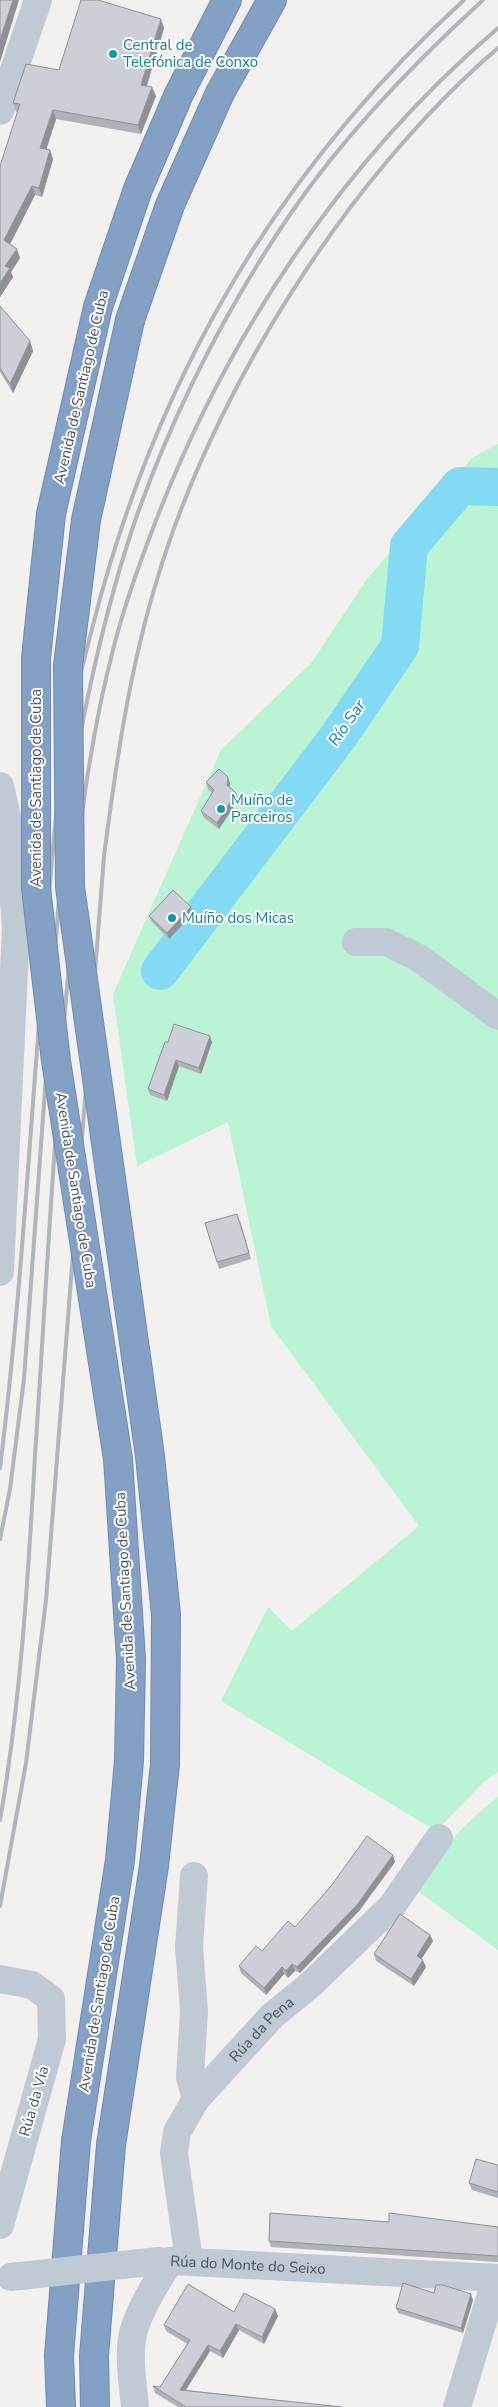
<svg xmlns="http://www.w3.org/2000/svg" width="498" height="2407" viewBox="0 0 498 2407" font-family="'Nunito Sans',sans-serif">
<rect width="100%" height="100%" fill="#f3f0f0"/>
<g fill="#bbf4d4">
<polygon points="498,444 498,1772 485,1781 436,1831 221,1701 268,1607 292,1631 419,1526 271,1326 228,1122 137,1166 113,994 221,750 312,662 367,579 473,457"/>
<path d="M498,1797v153l-84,-62c24,-35 50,-65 84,-91z"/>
</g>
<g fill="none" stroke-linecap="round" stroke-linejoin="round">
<polyline stroke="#84d9f5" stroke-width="38" points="160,971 338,737 400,646 409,546 460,486 498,487"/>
<g stroke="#6f8bb0" stroke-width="30">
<g id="highway">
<polyline points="98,307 138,189 179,94 227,0"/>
<polyline points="130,320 170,205 220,93 272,0"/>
<polyline points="61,2407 59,2356 76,2141"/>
<polyline points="95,2407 94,2356 111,2145"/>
</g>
</g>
<g stroke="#c0cad4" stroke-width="28">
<polyline points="0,111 38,0"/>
<polyline points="0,786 7,817 16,927 0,1272"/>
<polyline points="356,942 386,942 419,958 498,1016"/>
<polyline points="194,1876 189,1947 194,2011 190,2077 196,2099"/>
<polyline points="0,1979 32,1985 51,1999 52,2039 0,2225"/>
<path id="s1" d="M172,2261l326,17"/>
<path id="s2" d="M189,2261l-15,-108 3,-21 19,-33 76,-83 38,-31 82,-79 47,-68"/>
<path d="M135,2407c-2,-23 -7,-50 -2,-74 7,-25 23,-50 37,-72"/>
<polyline points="457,2407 496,2278"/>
</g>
<use href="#highway" stroke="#84a0c4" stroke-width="28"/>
<g stroke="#b2b5bc" stroke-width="4">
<path d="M0,1468c21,-169 30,-339 44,-508 6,-75 10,-149 23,-223 6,-36 16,-73 25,-108 63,-249 183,-456 372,-629"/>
<path d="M0,1539l10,-50 14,-110 41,-564c18,-100 38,-201 71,-297 38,-107 91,-211 155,-305 54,-79 122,-149 192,-213"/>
<path d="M0,1820c21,-120 28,-242 35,-364 11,-164 19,-328 34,-491 6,-57 8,-116 16,-173 7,-47 16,-96 28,-142 10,-40 24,-80 39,-119 72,-192 190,-370 346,-503"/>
<path d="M0,1906l26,-143 20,-163 58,-744c12,-92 25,-184 52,-273 56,-190 191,-406 342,-535"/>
</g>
<g stroke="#6f8bb0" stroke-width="30" stroke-linecap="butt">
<g id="highway-bridge">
<polyline points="76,2141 120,1860 129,1761 131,1659 118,1459 56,1061 36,888 36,658 51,514 98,307"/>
<polyline points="111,2145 154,1866 165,1764 166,1615 150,1456 70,887 68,665 86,520 130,320"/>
</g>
</g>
<polyline stroke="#c0cad4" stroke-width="28" points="11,2277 159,2261"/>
<use href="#highway-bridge" stroke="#84a0c4" stroke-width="28"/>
</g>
<g fill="#afb2b8">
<polygon points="164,28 147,86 156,96 141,134 56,119 46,149 53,159 42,197 35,195 10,244 20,258 11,272 13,277 0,297 0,166 18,112 16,112 13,103 59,70"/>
<polygon points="0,306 30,341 33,351 13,393 0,372"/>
<polygon points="228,777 230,784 230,787 236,793 239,799 219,829 204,818 201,811 212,793 208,789 206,782"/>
<polygon points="193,914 169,939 152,922 149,916"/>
<polygon points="168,1042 212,1042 201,1074 179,1066 167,1101 150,1095 148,1089"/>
<polygon points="240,1220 251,1259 219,1269 217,1262"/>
<polygon points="393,1855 395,1862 359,1911 300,1973 295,1971 288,1978 284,1974 266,1995 241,1973 239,1966 262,1951"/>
<polygon points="430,1935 433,1941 421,1959 426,1967 414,1986 376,1961 374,1954"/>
<polygon points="498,2165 498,2198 472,2190 469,2183"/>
<polygon points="389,2222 498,2227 498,2262 271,2247 269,2241"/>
<polygon points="434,2293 473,2300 463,2333 398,2313 396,2308"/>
<polygon points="275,2309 278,2316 264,2344 239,2330 223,2358 210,2351 186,2390 342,2407 178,2407 155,2393 153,2386 160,2387 187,2344 166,2331 164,2325 234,2312"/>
</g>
<g fill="#8f9196">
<polygon points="13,0 19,0 0,62 0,40"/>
<polygon points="161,19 164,28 144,94 141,85"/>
<polygon points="152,87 156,96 141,134 138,125"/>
<polygon points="53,110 56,119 44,157 40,148"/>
<polygon points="50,150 53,159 42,197 39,188"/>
<polygon points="32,186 35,195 7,250 4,240"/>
<polygon points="17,249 20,258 11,272 13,277 0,297 0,283 5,266"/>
<polygon points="30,341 33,351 13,393 10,384"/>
<polygon points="228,777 230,784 229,791 227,785"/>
<polygon points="236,793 239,799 219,829 217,823"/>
<polygon points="191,907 193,914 169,939 167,933"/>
<polygon points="210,1036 212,1042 201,1074 199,1068"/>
<polygon points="176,1060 179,1066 167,1101 164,1095"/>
<polygon points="393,1855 395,1862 359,1911 300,1973 297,1967"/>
<polygon points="430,1935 433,1941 419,1963 417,1956"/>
<polygon points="423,1960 426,1967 414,1986 411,1979"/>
<polygon points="292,1964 295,1971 288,1978 286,1971"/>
<polygon points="282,1967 284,1974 266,1995 264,1988"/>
<polygon points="471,2294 473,2300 463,2333 461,2328"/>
<polygon points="275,2309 278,2316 264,2344 262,2337"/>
<polygon points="236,2324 239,2330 223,2358 220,2351"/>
<polygon points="208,2345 210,2351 182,2396 180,2390"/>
</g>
<g fill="#cccfd6" stroke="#8f9196">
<polygon points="0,0 13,0 0,40"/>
<polygon points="81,0 98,0 161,19 141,85 152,87 138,125 53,110 40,148 50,150 39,188 32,186 4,240 17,249 5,266 10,268 0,283 0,166 20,104 13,103 26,64 59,70"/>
<polygon points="0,306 30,341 10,384 0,368"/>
<polygon points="219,769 228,777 227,785 236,793 217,823 201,811 214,790 206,782"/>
<polygon points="173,890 191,907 167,933 149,916"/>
<polygon points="174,1024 210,1036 199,1068 176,1060 164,1095 148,1089 165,1042 168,1042"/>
<polygon points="237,1214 249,1253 217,1262 205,1223"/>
<polygon points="367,1836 393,1855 357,1905 297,1967 292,1964 286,1971 282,1967 264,1988 239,1966 256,1946 262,1951 288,1921 295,1927 331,1886"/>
<polygon points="400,1914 430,1935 417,1956 423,1960 411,1979 374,1954"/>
<polygon points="476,2159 498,2165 498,2192 469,2183"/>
<polygon points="270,2213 389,2222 389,2213 498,2227 498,2256 269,2241"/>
<polygon points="403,2283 434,2293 436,2285 443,2285 471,2294 461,2328 396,2308"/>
<polygon points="188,2284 234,2312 244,2293 275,2309 262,2337 236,2324 220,2351 208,2345 180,2390 342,2407 186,2407 153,2386 160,2387 190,2340 164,2325"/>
</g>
<g fill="#0f9aa8" stroke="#fff" stroke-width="2">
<circle cx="113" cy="54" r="5"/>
<circle cx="221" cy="809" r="5"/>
<circle cx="172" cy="918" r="5"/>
</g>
<g text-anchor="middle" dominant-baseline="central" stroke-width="4" stroke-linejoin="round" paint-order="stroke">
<g font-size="15" fill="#0d838f" stroke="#fff" text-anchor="start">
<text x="123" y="45">Central de<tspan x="123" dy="17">Telefónica de Conxo</tspan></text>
<text x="231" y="800">Muíño de<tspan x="231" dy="17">Parceiros</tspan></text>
<text x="182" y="918">Muíño dos Micas</text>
</g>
<g font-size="15" fill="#465360" stroke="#fff">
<text transform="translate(81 387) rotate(-77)">Avenida de Santiago de Cuba</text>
<text transform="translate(36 788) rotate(-90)">Avenida de Santiago de Cuba</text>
<text transform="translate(76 1190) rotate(81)">Avenida de Santiago de Cuba</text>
<text transform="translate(125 1591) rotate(-93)">Avenida de Santiago de Cuba</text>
<text transform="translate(99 1994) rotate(-81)">Avenida de Santiago de Cuba</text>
<text stroke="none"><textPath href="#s2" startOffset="264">Rúa da Pena</textPath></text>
<text transform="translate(34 2101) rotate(-74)">Rúa da Vía</text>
<text stroke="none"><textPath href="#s1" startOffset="76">Rúa do Monte do Seixo</textPath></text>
</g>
<g font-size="16" font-style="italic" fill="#027fa8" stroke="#fff">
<text transform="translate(347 723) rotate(-55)">Río Sar</text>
</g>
</g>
</svg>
